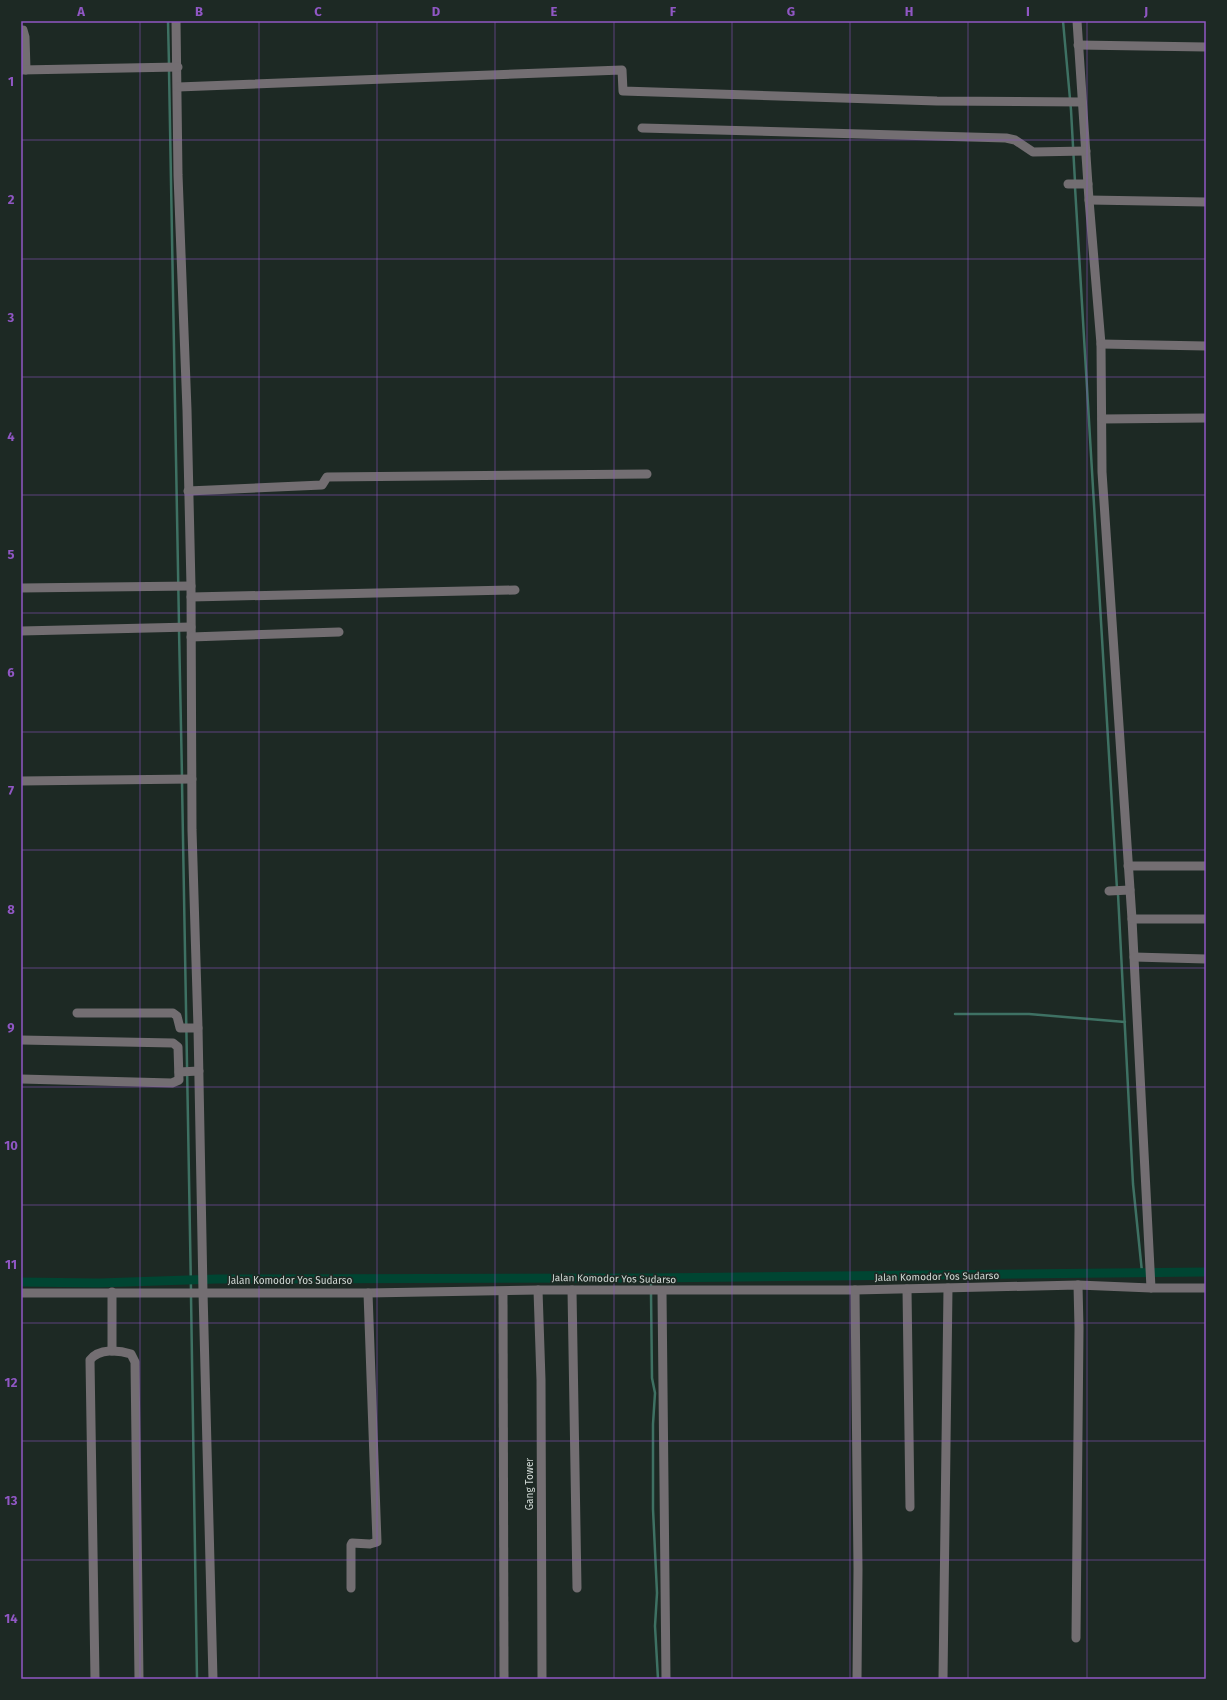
<svg xmlns="http://www.w3.org/2000/svg" width="1227" height="1700" viewBox="0 0 1227 1700" font-family="'Fira Sans',sans-serif">
<rect width="100%" height="100%" fill="#1d2924"/>
<g fill="none" stroke-linecap="round" stroke-linejoin="round">
<g stroke="#3e7163" stroke-width="2.5">
<polyline points="168,21 169,65"/>
<polyline points="1063,21 1071,110 1075,182"/>
<polyline points="169,70 179,625"/>
<polyline points="1075,187 1117,889"/>
<polyline points="179,630 182,777"/>
<polyline points="182,782 191,1291"/>
<polyline points="1118,894 1133,1184 1142,1272"/>
<polyline points="955,1014 1029,1014 1125,1022"/>
<polyline points="651,1278 651,1288"/>
<polyline points="651,1293 652,1378 655,1393 653,1424 653,1509 657,1593 655,1626 658,1679"/>
<polyline points="191,1296 197,1679"/>
</g>
<polyline stroke="#004532" stroke-width="9" points="21,1282 99,1283 217,1279 651,1278 1206,1272"/>
<g stroke="#736e72" stroke-width="9">
<polyline points="176,21 178,175 187,410 191,586 192,830 198,1028 203,1292 213,1679"/>
<polyline points="1077,21 1089,200 1101,344 1102,472 1132,919 1151,1288"/>
<polyline points="21,30 23,30 25,37 26,70"/>
<polyline points="1078,45 1206,47"/>
<polyline points="21,70 178,67"/>
<polyline points="178,87 622,70 623,91 937,101 1082,102"/>
<polyline points="642,128 1006,138 1015,140 1033,152 1086,151"/>
<polyline points="1068,184 1088,184"/>
<polyline points="1089,200 1206,202"/>
<polyline points="1101,344 1206,346"/>
<polyline points="1102,419 1206,418"/>
<polyline points="188,491 322,485 327,477 647,474"/>
<polyline points="21,588 191,586"/>
<polyline points="191,597 515,590"/>
<polyline points="21,631 191,627"/>
<polyline points="191,637 339,632"/>
<polyline points="21,781 192,779"/>
<polyline points="1128,866 1206,866"/>
<polyline points="1109,891 1130,890"/>
<polyline points="1132,919 1206,919"/>
<polyline points="1134,957 1206,959"/>
<polyline points="77,1013 173,1013 177,1016 180,1028 198,1028"/>
<polyline points="21,1040 173,1043 178,1047 179,1080 172,1083 21,1079"/>
<polyline points="179,1072 199,1071"/>
<polyline points="907,1289 910,1507"/>
<polyline points="538,1290 541,1380 542,1679"/>
<polyline points="572,1290 577,1588"/>
<polyline points="855,1290 858,1569 857,1679"/>
<polyline points="662,1291 666,1679"/>
<polyline points="112,1292 112,1351"/>
<polyline points="503,1292 504,1679"/>
<polyline points="21,1293 368,1293 538,1290 855,1290 1078,1285 1151,1288 1206,1288"/>
<polyline points="351,1588 351,1545 352,1543 370,1544 377,1542 368,1293"/>
<polyline points="1076,1638 1079,1328 1078,1285"/>
<path d="M95,1679l-5,-319c9,-12 29,-10 41,-6l4,8 4,317"/>
<polyline points="943,1679 948,1288"/>
</g>
</g>
<path fill="none" stroke="#9057c4" stroke-width="1" stroke-opacity="0.55" d="M140,21v1658M259,21v1658M377,21v1658M495,21v1658M614,21v1658M732,21v1658M850,21v1658M968,21v1658M1087,21v1658M21,140h1185M21,259h1185M21,377h1185M21,495h1185M21,613h1185M21,732h1185M21,850h1185M21,968h1185M21,1087h1185M21,1205h1185M21,1323h1185M21,1441h1185M21,1560h1185"/>
<g text-anchor="middle" dominant-baseline="central" stroke-width="3.5" stroke-linejoin="round" paint-order="stroke">
<g font-size="10" fill="#d0d8d4" stroke="#1d2924">
<text transform="translate(937 1277) rotate(-1)">Jalan Komodor Yos Sudarso</text>
<text transform="translate(614 1279) rotate(1)">Jalan Komodor Yos Sudarso</text>
<text x="290" y="1281">Jalan Komodor Yos Sudarso</text>
<text transform="translate(530 1484) rotate(-90)">Gang Tower</text>
</g>
</g>
<rect width="1227" height="1700" fill="none" stroke="#1d2924" stroke-width="44"/>
<rect x="22" y="22" width="1183" height="1656" fill="none" stroke="#9057c4" stroke-width="1.5"/>
<g font-size="13" text-anchor="middle" font-weight="bold" fill="#9057c4">
<text x="81" y="16">A</text>
<text x="199" y="16">B</text>
<text x="318" y="16">C</text>
<text x="436" y="16">D</text>
<text x="554" y="16">E</text>
<text x="673" y="16">F</text>
<text x="791" y="16">G</text>
<text x="909" y="16">H</text>
<text x="1028" y="16">I</text>
<text x="1146" y="16">J</text>
<text x="11" y="86">1</text>
<text x="11" y="204">2</text>
<text x="11" y="322">3</text>
<text x="11" y="441">4</text>
<text x="11" y="559">5</text>
<text x="11" y="677">6</text>
<text x="11" y="795">7</text>
<text x="11" y="914">8</text>
<text x="11" y="1032">9</text>
<text x="11" y="1150">10</text>
<text x="11" y="1269">11</text>
<text x="11" y="1387">12</text>
<text x="11" y="1505">13</text>
<text x="11" y="1623">14</text>
</g>
</svg>
